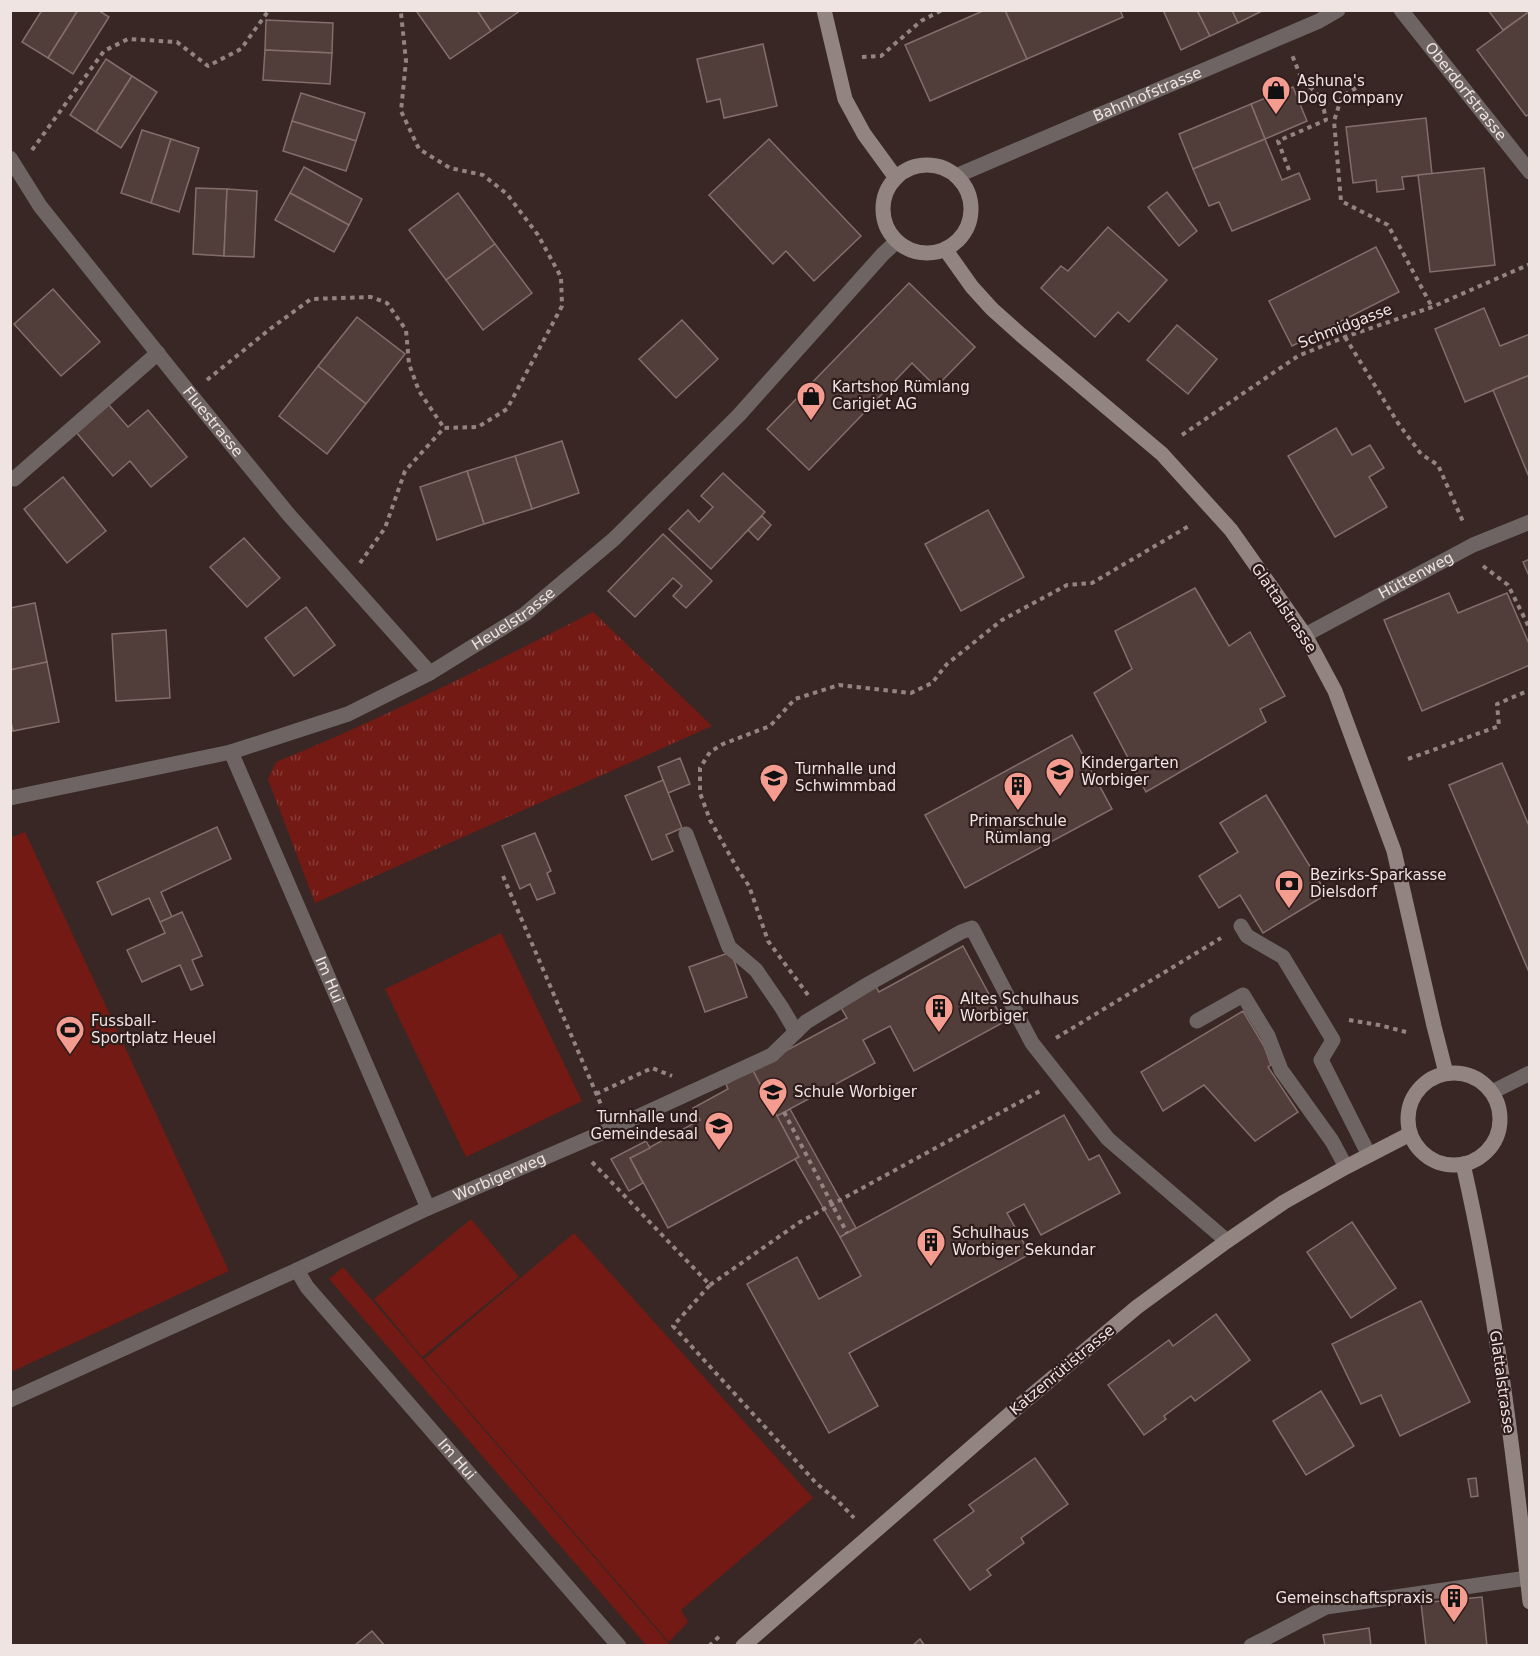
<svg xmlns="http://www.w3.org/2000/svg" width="1540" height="1656" viewBox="0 0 1540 1656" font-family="'DejaVu Sans',sans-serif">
<defs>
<pattern id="grass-tufts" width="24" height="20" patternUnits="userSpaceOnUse" patternTransform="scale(1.5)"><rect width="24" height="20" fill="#731a14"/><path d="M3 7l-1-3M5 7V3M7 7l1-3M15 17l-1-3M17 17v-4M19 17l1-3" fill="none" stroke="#873b36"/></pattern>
</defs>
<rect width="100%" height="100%" fill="#382724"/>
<path fill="url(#grass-tufts)" d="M593,612l119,114 -397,177 -47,-124 8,-17c108,-44 213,-97 317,-150z"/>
<g fill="#731a14">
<polygon points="25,832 229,1271 11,1372 10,838"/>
<polygon points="501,933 582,1101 466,1157 385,989"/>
<polygon points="471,1219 519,1277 422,1357 374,1299"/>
<polygon points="574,1233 813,1498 681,1610 688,1622 669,1642 424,1359"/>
<polygon points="343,1267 670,1645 646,1645 329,1279"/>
</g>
<g fill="#513e3b" stroke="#836e6b" stroke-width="1.5">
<polygon points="42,10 78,10 48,58 22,42"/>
<polygon points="78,10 98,10 109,17 73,74 48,58"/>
<polygon points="420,10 477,10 491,31 450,59 417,12"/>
<polygon points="477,10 521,10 491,31"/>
<polygon points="985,10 1005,10 1027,59 930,101 905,45"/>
<polygon points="1005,10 1120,10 1123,17 1027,59"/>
<polygon points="1163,10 1197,10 1210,36 1181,50"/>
<polygon points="1197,10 1232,10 1238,23 1210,36"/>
<polygon points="1232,10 1264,10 1238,23"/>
<polygon points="1488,10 1530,10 1530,11 1503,30"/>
<polygon points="1530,11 1530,114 1526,116 1477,50"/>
<polygon points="266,20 333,23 332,53 265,50"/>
<polygon points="763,44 777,106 724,118 720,99 707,102 697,59"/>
<polygon points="265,50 332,53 330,84 263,80"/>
<polygon points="106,59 132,76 96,132 70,115"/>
<polygon points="132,76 157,92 121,148 96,132"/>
<polygon points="1293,87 1307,121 1265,139 1251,104"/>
<polygon points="301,93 365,113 356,141 292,121"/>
<polygon points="1251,104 1265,139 1193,169 1179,134"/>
<polygon points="1426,118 1432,174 1402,177 1404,189 1377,192 1376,180 1353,183 1346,127"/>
<polygon points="292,121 356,141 346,171 283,151"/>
<polygon points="142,130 171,139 151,203 121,193"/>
<polygon points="171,139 199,148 179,212 151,203"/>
<polygon points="769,139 861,236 814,281 786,251 773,264 709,195"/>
<polygon points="1265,139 1282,180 1299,173 1310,199 1232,231 1219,202 1209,206 1193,169"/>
<polygon points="304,167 362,199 349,225 290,193"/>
<polygon points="1484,168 1495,265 1430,272 1418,175"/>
<polygon points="196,188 227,189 224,256 193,254"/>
<polygon points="227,189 257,191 254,257 224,256"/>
<polygon points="1167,192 1197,231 1179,246 1148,207"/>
<polygon points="290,193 349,225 334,252 275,220"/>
<polygon points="458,193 495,244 446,280 409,230"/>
<polygon points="1108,227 1167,280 1129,322 1118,312 1095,337 1041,288 1061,266 1068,271"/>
<polygon points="495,244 532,293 483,330 446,280"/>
<polygon points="1376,247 1399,292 1292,346 1269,301"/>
<polygon points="909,283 975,347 936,387 912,363 809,470 767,429"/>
<polygon points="53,289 100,342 61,376 14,324"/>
<polygon points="1484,308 1500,346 1530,334 1530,375 1465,402 1435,329"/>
<polygon points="357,317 405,354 366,404 318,366"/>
<polygon points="682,320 718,359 676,398 639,359"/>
<polygon points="1177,325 1217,359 1188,394 1147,360"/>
<polygon points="318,366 366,404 327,454 279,416"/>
<polygon points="1530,375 1530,476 1529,477 1493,390"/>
<polygon points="109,405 128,427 148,410 187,457 151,487 130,461 113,476 76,432"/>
<polygon points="1336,428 1352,455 1370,445 1384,468 1369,477 1387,507 1335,537 1288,456"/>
<polygon points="562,441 579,493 532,509 515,456"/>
<polygon points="515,456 532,509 484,524 467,471"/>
<polygon points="467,471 484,524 437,540 420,487"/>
<polygon points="723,473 765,512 711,569 669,529 688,510 699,522 713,507 701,496"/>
<polygon points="63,477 106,531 67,563 24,509"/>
<polygon points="988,510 1024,577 961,611 925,544"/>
<polygon points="762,516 771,525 758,540 748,530"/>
<polygon points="663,534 712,581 686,608 673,596 682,586 673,578 635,617 608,591"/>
<polygon points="244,538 280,578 247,607 210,567"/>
<polygon points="1530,559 1530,578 1523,562"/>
<polygon points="1195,588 1229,646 1250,632 1285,696 1260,709 1266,722 1146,792 1094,693 1132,669 1115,631"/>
<polygon points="1449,593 1458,613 1507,593 1530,646 1530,665 1422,711 1384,620"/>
<polygon points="35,603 47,662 10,670 10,608"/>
<polygon points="306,607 335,645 294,676 265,638"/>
<polygon points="166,630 170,698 116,701 112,634"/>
<polygon points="47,662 59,722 13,731 10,718 10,670"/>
<polygon points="1072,735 1112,809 965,888 925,815"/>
<polygon points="680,758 690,784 668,793 658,767"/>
<polygon points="1502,763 1530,828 1529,972 1449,785"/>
<polygon points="663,780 682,828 666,835 673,851 652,860 625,796"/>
<polygon points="1266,795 1327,894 1263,933 1240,895 1219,908 1199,876 1238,852 1220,823"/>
<polygon points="217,827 231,859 161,892 172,917 160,922 149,898 112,915 97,882"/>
<polygon points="535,833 551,871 547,873 555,893 537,900 530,884 520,889 502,846"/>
<polygon points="182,912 202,956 192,960 203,985 191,990 180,965 142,982 127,950 165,933 160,922"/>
<polygon points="963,946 1004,1022 914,1071 890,1026 863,1040 875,1063 777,1116 752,1069 847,1018 840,1006 876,987 879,992"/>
<polygon points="731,952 747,997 705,1012 689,967"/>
<polygon points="1243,1011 1264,1046 1271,1065 1268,1067 1298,1112 1255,1141 1204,1085 1163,1111 1141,1072"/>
<polygon points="752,1069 799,1157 668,1228 630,1158 700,1120 693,1108 728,1089 726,1084"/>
<polygon points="790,1109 856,1228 840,1237 795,1159 799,1157 777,1116"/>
<polygon points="1064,1115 1089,1160 1099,1155 1120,1193 1041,1235 1024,1204 1007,1213 1030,1254 849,1353 878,1406 829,1433 747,1284 797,1257 819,1299 861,1276 840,1237"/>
<polygon points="646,1141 650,1148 630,1158 643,1183 629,1191 611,1159"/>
<polygon points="1352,1222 1396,1288 1351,1318 1307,1252"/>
<polygon points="1421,1301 1470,1402 1400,1436 1381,1395 1361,1404 1332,1344"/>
<polygon points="1216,1314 1250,1360 1195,1401 1191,1396 1164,1416 1166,1419 1144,1435 1108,1385 1169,1340 1173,1346"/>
<polygon points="1321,1391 1354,1446 1306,1475 1273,1421"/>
<polygon points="1035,1458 1068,1504 1021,1538 1024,1543 987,1570 991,1575 970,1590 934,1540 974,1511 969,1505"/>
<polygon points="1476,1478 1478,1496 1471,1497 1468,1479"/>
<polygon points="1482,1597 1487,1646 1426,1646 1421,1603"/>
<polygon points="1369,1628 1371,1646 1325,1646 1323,1635"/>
<polygon points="372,1631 385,1646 354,1646"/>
<polygon points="920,1639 925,1646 912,1646"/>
</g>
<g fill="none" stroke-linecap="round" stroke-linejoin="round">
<g stroke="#938482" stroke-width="4" stroke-dasharray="4.5 4.5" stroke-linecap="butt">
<polyline points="862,57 881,56 921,21 942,10"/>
<polyline points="1356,88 1342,96 1334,121 1341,201 1388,225 1432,307"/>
<polyline points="32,150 104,51 128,39 177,42 208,66 241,49 269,10"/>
<polyline points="1289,170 1278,141 1326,120 1324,110 1316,92 1303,82 1292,55"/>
<polyline points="1345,337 1398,423 1421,454 1438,465 1464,524"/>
<polyline points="207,380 270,329 311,299 371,297 387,303 406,330 409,364 419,391 444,428"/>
<polyline points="1182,435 1298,356 1345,337 1432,307 1530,264"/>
<polyline points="360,563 385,528 405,471 444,428 478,427 507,409 562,306 561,277 538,235 507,194 483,175 450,168 419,149 401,111 406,61 401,13 403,10"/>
<polyline points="1483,566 1508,585 1530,629"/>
<polyline points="1408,759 1499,726 1497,704 1530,690"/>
<polyline points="503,876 602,1107"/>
<polyline points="808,995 768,941 749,886 737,868 710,820 700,793 700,768 710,752 723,744 770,726 795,699 839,685 911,693 932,683 947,664 1002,620 1067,585 1092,583 1189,526"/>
<polyline points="1349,1020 1379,1025 1406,1032"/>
<polyline points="1056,1038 1221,938"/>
<polyline points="596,1094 652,1068 672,1076"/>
<polyline points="784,1112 847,1233"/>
<polyline points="592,1162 710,1285 673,1326 817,1484 838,1501 854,1518"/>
<polyline points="710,1285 800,1222 1040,1091"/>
<polyline points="709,1646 722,1634"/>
</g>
<g stroke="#6e6463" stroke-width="15">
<polyline points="14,479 158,353"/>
<polyline points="686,834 729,947 756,970 782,1008 796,1032"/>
<polyline points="1241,926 1247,936 1283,957 1333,1040 1321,1060 1369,1155"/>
<polyline points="1197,1021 1243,995 1268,1036 1281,1070 1332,1141 1346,1167"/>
<path id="s1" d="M10,1400l287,-130 131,-62 185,-80 159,-73 34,-33 64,-39 91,-51 11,-4 60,115 76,96 119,102"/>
</g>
<g stroke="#6e6463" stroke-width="15">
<path id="s2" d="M1401,10l129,162"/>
<path id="s3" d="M10,158l30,48 151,189 98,120 141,158"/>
<path id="s4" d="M956,176l363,-155 19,-11"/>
<path id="s5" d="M1305,635l168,-90 57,-23"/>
<path id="s6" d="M231,752l197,456"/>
<path id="s7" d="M10,798l221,-46 117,-38 82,-41 95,-59 89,-75 125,-124 144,-161 14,-13"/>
<polyline points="1492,1092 1530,1073"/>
<path id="s8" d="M297,1270l10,17 312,359"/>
<polyline points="1251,1646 1326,1607 1527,1578"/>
</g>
<g stroke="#928481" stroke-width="15">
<polyline points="824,10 845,99 864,134 896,178"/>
<circle cx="927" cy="209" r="44"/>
<polyline points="945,249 972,287 992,309 1021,335 1162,454 1231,530 1305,635 1335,691 1394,851 1434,1026 1446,1073"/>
<circle cx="1454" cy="1119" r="46"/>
<path d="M1463,1164c33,144 51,292 67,438"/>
<polyline points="743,1646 1019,1406 1137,1307 1227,1241 1284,1202 1346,1167 1410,1134"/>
</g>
</g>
<defs>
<g id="shop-pin" transform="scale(1.5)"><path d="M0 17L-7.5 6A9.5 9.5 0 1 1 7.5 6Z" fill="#f59c90" stroke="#2e1d1b"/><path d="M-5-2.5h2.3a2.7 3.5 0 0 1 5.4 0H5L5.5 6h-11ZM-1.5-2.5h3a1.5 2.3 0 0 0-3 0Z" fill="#111"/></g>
<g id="school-pin" transform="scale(1.5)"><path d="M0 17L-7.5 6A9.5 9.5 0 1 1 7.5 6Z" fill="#f59c90" stroke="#2e1d1b"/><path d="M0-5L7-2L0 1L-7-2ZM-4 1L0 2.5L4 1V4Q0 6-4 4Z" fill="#111"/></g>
<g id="building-pin" transform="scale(1.5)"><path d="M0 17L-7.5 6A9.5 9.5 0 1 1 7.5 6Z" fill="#f59c90" stroke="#2e1d1b"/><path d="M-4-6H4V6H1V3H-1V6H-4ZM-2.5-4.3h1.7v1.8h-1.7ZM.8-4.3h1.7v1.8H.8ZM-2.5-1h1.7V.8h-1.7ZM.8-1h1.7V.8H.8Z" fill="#111"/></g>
<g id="bank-pin" transform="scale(1.5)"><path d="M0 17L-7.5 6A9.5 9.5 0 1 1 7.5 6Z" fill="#f59c90" stroke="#2e1d1b"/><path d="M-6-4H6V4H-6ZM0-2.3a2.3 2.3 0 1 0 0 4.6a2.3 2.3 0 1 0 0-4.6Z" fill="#111"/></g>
<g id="stadium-pin" transform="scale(1.5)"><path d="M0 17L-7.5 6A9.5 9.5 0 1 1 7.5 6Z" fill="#f59c90" stroke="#2e1d1b"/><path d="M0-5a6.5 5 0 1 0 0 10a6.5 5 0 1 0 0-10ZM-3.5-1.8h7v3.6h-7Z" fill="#111"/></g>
</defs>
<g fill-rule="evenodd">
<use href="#shop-pin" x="1276" y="90"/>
<use href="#shop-pin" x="811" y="396"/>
<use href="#school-pin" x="1060" y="772"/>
<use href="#school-pin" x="774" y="778"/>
<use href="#building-pin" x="1018" y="786"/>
<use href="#bank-pin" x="1289" y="884"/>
<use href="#building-pin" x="939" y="1008"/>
<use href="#stadium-pin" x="70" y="1030"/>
<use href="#school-pin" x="773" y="1092"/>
<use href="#school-pin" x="719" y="1126"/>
<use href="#building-pin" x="931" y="1242"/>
<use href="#building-pin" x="1454" y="1598"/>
</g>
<g text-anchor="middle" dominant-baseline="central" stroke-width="4.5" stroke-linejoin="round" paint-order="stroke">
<g font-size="15" fill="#f0e4e2" stroke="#2e1d1b" text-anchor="start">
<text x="1297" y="81">Ashuna's<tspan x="1297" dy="17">Dog Company</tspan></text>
<text x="832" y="387">Kartshop Rümlang<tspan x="832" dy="17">Carigiet AG</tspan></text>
<text x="1081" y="763">Kindergarten<tspan x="1081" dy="17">Worbiger</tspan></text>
<text x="795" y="769">Turnhalle und<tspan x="795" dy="17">Schwimmbad</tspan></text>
<text x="1018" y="821" text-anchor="middle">Primarschule<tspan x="1018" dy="17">Rümlang</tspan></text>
<text x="1310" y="875">Bezirks-Sparkasse<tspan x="1310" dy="17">Dielsdorf</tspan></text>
<text x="960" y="999">Altes Schulhaus<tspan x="960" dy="17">Worbiger</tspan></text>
<text x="91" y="1021">Fussball-<tspan x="91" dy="17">Sportplatz Heuel</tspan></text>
<text x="794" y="1092">Schule Worbiger</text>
<text x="698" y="1117" text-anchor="end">Turnhalle und<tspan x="698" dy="17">Gemeindesaal</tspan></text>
<text x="952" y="1233">Schulhaus<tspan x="952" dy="17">Worbiger Sekundar</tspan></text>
<text x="1433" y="1598" text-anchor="end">Gemeinschaftspraxis</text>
</g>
<g font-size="15" fill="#f0e4e2" stroke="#2e1d1b">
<text stroke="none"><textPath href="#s2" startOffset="104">Oberdorfstrasse</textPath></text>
<text stroke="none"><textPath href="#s4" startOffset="208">Bahnhofstrasse</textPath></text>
<text transform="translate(1345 326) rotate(-21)">Schmidgasse</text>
<text stroke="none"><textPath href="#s3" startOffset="333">Fluestrasse</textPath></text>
<text stroke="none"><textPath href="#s5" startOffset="126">Hüttenweg</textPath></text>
<text transform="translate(1284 608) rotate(56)">Glattalstrasse</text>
<text stroke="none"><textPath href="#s7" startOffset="540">Heuelstrasse</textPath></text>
<text stroke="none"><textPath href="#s6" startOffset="248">Im Hui</textPath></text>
<text stroke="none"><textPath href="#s1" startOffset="538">Worbigerweg</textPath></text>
<text transform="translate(1062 1370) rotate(-40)">Katzenrütistrasse</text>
<text transform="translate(1502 1382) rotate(82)">Glattalstrasse</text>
<text stroke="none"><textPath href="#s8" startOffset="248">Im Hui</textPath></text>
</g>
</g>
<rect width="1540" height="1656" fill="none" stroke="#f0e4e2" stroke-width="24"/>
</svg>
